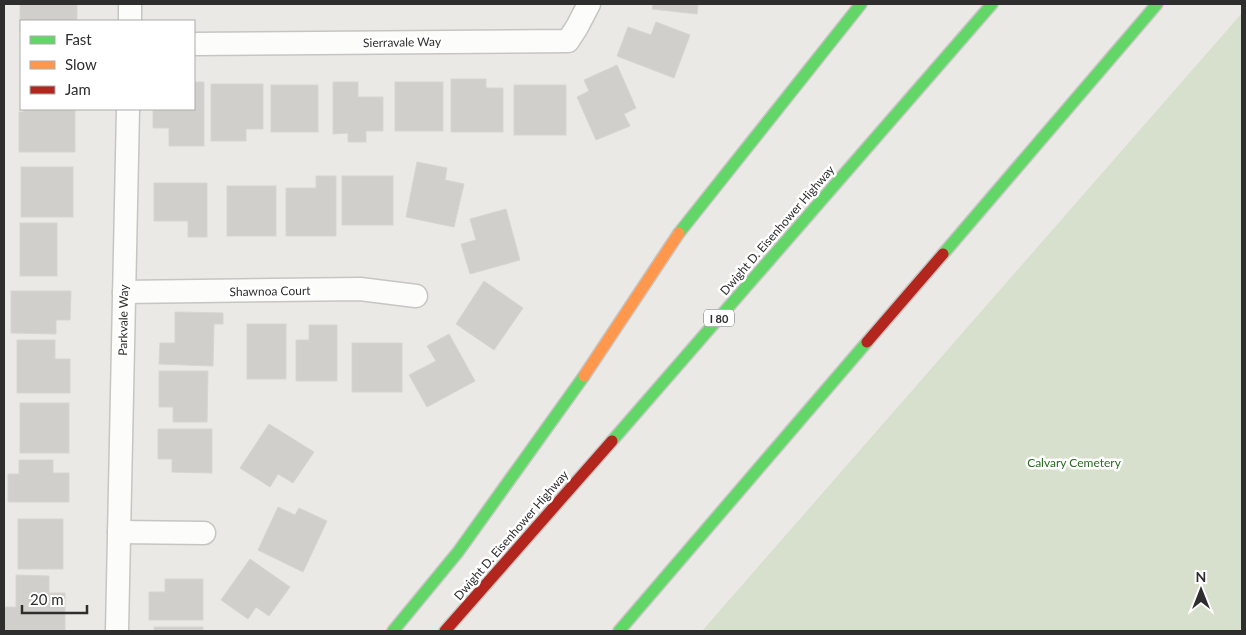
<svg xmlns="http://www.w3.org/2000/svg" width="1246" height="635" viewBox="0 0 1246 635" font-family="Lato,sans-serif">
<rect width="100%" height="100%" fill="#ebe9e5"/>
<polygon fill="#d7dfcd" points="1242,13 1242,631 702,631"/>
<g fill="#d0cfcb" stroke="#d6d5d1">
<polygon points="20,4 77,4 77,21 21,21 21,33 20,33"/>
<polygon points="653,4 698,4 697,14 652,9"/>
<polygon points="656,22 690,35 674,78 617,56 628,27 651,35"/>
<polygon points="617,65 636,108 624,114 630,126 596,140 577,97 589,91 584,80"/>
<polygon points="451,79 486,79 486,88 503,88 503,132 451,132"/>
<polygon points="194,82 204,82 204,146 169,146 169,128 153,128 153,109 194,109"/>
<polygon points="333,82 358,82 358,97 383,97 383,131 366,131 366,142 348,142 348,133 333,134"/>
<rect x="395" y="82" width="48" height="49"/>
<polygon points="211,84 263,84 263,129 246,129 246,141 211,141"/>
<rect x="271" y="85" width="47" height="47"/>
<rect x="514" y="85" width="52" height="50"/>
<polygon points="23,109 75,109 75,152 19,152 19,112 23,112"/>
<polygon points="417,162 447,168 445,180 464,184 454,227 406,217"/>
<rect x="21" y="167" width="52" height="50"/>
<polygon points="316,176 336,176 336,236 286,236 286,188 316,188"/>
<rect x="342" y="176" width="51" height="49"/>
<polygon points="154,183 207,183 207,237 188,237 188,221 154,221"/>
<rect x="227" y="186" width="49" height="50"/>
<polygon points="506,209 520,260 470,274 461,244 476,240 470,219"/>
<rect x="20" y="223" width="37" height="53"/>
<polygon points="484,281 523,308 494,350 456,324"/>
<polygon points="11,291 71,291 70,320 56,320 56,334 11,333"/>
<polygon points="175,312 223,313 223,324 214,324 213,366 159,364 160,343 175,343"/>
<rect x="247" y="324" width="39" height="55"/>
<polygon points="309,325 337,325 337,381 296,381 296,340 309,340"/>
<polygon points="449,334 475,381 427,407 409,375 436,361 427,346"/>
<polygon points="17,340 55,340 55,359 70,359 70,393 17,393"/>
<rect x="352" y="343" width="50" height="49"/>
<polygon points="159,371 208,371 207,422 173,422 173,407 159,407"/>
<rect x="20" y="403" width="49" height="50"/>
<polygon points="269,424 314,452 293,483 278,474 270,487 240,468"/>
<polygon points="158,429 212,429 212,473 172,472 172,459 158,459"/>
<polygon points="19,460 53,460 53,473 69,473 69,502 8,502 8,474 19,474"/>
<polygon points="278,507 295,515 299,508 327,521 303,572 258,550"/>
<rect x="18" y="519" width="45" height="50"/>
<polygon points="250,559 290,587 269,616 256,607 248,619 221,600"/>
<polygon points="16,575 49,576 49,593 65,593 65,630 4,630 4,607 16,607"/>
<polygon points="165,579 203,579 203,620 149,620 149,592 165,592"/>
<rect x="154" y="627" width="49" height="4"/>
</g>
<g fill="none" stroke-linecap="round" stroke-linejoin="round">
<g stroke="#c6c5c4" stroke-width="25">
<g id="street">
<polyline points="130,21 130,4"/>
<polyline points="194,44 568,41 577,27 589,4"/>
<polyline points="124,292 360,289 416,296"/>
<polyline points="119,532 204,533"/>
<polyline points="117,631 128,109"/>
</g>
</g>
<g stroke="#c6c5c4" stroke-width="14">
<g id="fast">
<polyline points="679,233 861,4"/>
<polyline points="943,254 1157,4"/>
<polyline points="612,441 992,4"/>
<polyline points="393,631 458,552 584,376"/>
<polyline points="619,631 867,342"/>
</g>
</g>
<g stroke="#c6c5c4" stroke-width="14">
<polyline id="slow" points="584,376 679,233"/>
</g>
<g stroke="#c6c5c4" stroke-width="14">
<g id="jam">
<polyline points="867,342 943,254"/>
<polyline points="445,631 612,441"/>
</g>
</g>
<use href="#street" stroke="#fcfcfb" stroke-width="22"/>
<use href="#fast" stroke="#63d668" stroke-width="11"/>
<use href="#slow" stroke="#ff974d" stroke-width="11"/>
<use href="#jam" stroke="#b3261e" stroke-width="11"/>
</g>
<g text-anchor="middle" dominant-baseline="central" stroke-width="5" stroke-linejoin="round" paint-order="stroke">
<rect fill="#fff" stroke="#6d6d6d" stroke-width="1" x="704" y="309.5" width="30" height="17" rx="4"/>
<g font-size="11" font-weight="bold" fill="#2e2e2e">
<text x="719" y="318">I 80</text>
</g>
<g font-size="12" fill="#2e2e2e" stroke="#fff">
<text transform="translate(402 42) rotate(-1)">Sierravale Way</text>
<text transform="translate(777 230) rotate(-49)">Dwight D. Eisenhower Highway</text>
<text transform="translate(270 291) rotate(-1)">Shawnoa Court</text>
<text transform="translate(123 320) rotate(-89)">Parkvale Way</text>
<text transform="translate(511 535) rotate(-49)">Dwight D. Eisenhower Highway</text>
</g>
<g font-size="12" fill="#2a6920" stroke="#fff">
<text x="1074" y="462">Calvary Cemetery</text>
</g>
</g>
<rect width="1246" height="635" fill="none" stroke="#2e2e2e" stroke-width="10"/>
<rect x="20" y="20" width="175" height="90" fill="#ffffff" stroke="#ababab"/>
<rect x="30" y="36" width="25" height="8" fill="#63d668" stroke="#ababab"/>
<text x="65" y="45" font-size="15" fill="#2e2e2e">Fast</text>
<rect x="30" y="61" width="25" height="8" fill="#ff974d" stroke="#ababab"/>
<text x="65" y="70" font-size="15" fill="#2e2e2e">Slow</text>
<rect x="30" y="86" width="25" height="8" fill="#b3261e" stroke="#ababab"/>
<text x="65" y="95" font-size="15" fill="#2e2e2e">Jam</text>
<g transform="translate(1201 590)" stroke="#ffffff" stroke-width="4" paint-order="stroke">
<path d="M0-4L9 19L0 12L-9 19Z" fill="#2e2e2e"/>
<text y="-8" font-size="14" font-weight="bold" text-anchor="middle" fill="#2e2e2e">N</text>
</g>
<path d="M22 605v8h65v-8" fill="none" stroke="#2e2e2e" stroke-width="2.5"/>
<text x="30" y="605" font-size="15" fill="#2e2e2e" stroke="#ffffff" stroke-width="4" paint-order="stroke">20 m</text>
</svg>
